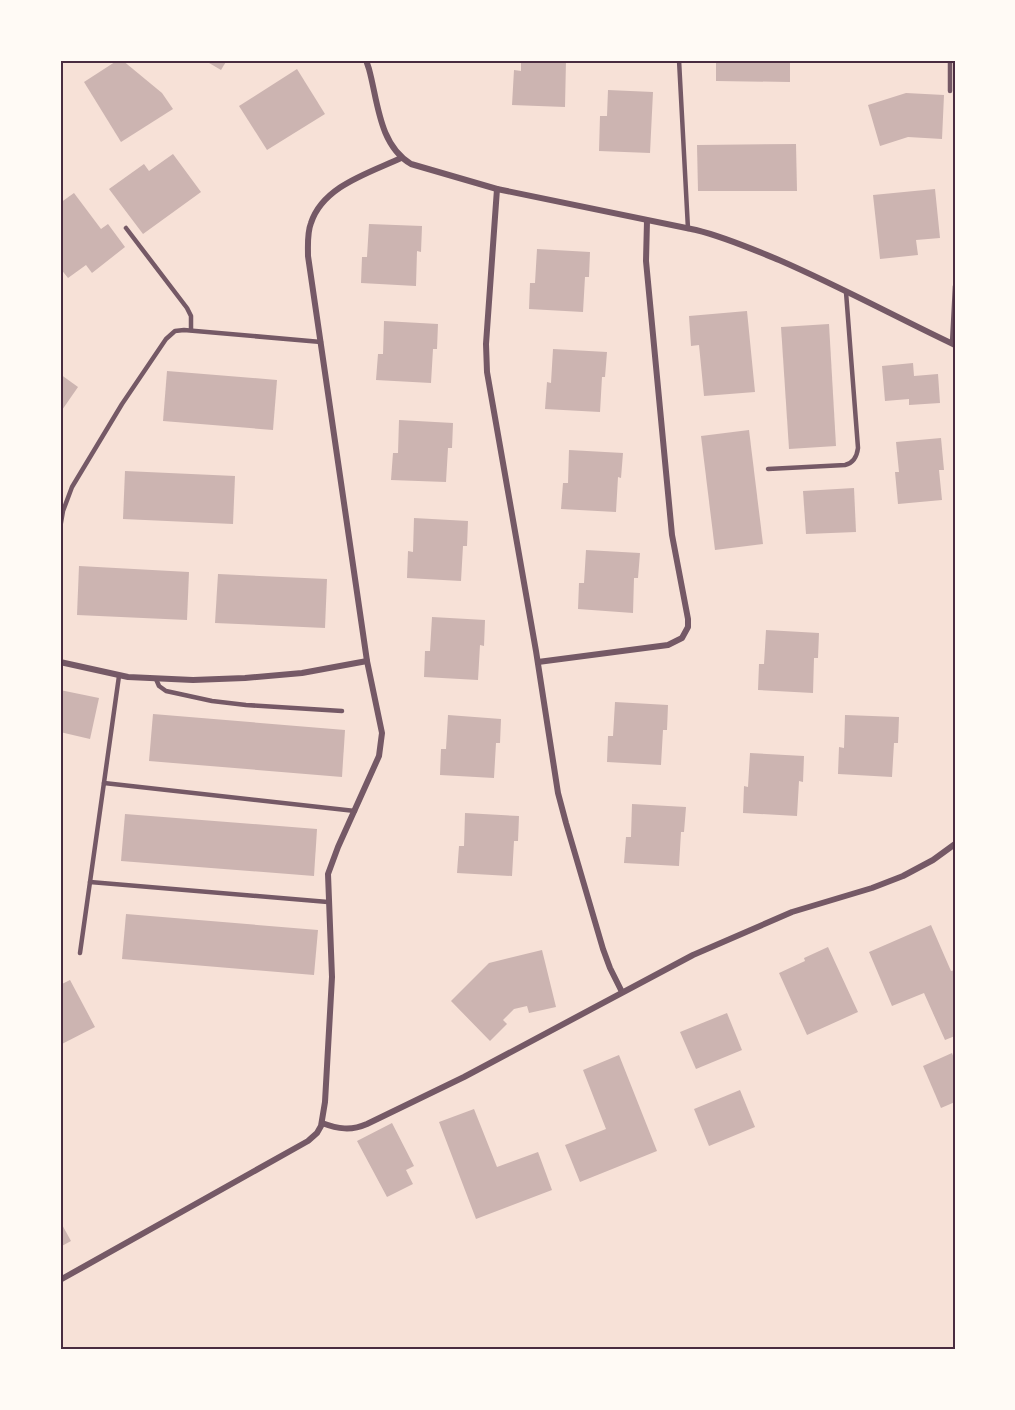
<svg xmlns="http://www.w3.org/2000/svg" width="1015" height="1410" viewBox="0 0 1015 1410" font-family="Montserrat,sans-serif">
<rect width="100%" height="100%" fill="#f7e1d7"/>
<g fill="#ccb4b1">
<polygon points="118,60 122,60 162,93 173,109 121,142 84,82"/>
<polygon points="204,60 227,60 221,70"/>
<polygon points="521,60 566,60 565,107 512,105 514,70 521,71"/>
<polygon points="716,60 790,60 790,82 716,81"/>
<polygon points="297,69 325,114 267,150 239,106"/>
<polygon points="608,90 653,92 650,153 599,151 600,116 607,116"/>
<polygon points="906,93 944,95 942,139 908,137 880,146 868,105"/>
<polygon points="796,144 797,191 698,191 697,145"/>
<polygon points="173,154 201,192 143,234 109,189 144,164 149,171"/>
<polygon points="935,189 940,238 916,240 918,255 880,259 873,195"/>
<polygon points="74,193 101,229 108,224 125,247 92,273 86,265 68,278 60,268 60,203"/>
<polygon points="369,224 422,226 421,252 417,251 416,286 361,283 362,257 367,257"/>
<polygon points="537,249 590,252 589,277 585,277 583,312 529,309 530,283 535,283"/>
<polygon points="747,311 755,392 704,396 699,345 691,346 689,316"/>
<polygon points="384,321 438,324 437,349 433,349 431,383 376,380 378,354 383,354"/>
<polygon points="829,324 836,446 789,449 781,327"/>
<polygon points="553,349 607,352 605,377 602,377 600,412 545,409 547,382 551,383"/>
<polygon points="913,363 914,376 938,374 940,403 909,405 909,399 885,401 882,366"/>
<polygon points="167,371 277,380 273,430 163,421"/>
<polygon points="60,374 78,387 60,413"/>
<polygon points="399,420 453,423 452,448 448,448 446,482 391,480 393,453 398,453"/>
<polygon points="749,430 763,544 715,550 701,436"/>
<polygon points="941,438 944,470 939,470 942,500 898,504 895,472 899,472 896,442"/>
<polygon points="569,450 623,453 621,478 618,477 616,512 561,509 563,483 568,483"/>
<polygon points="125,471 235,476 233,524 123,519"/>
<polygon points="854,488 856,532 806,534 803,491"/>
<polygon points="414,518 468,521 467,546 463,546 461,581 407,578 408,551 413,552"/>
<polygon points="586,550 640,553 638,578 634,578 633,613 578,609 579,583 584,583"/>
<polygon points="79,566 189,572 187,620 77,615"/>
<polygon points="218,574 327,579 325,628 215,623"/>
<polygon points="432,617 485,620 484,646 480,645 478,680 424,677 425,651 430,651"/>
<polygon points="766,630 819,633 818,658 814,658 813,693 758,690 759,664 764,664"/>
<polygon points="60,690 99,698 90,739 60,732"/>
<polygon points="615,702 668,705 667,730 663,730 661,765 607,762 608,736 613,736"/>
<polygon points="153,714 345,730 342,777 149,761"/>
<polygon points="448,715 501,719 500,743 496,743 494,778 440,775 441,749 446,749"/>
<polygon points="845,715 899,717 898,743 894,743 892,777 838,774 839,747 844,748"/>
<polygon points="750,753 804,756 803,782 799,781 797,816 743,813 744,786 748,787"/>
<polygon points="632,804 686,807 684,832 681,832 679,866 624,863 626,837 631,837"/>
<polygon points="465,813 519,816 518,841 514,841 512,876 457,873 459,846 464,846"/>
<polygon points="125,814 317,829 314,876 121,861"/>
<polygon points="126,914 318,930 314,975 122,959"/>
<polygon points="931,925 951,971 955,970 955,1036 945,1040 924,993 892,1006 869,952"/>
<polygon points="828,947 858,1012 807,1035 779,973 805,961 804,958"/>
<polygon points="542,950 556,1007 529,1013 527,1006 514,1009 503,1020 507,1024 490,1041 451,1001 489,963"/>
<polygon points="70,980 95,1027 60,1045 60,985"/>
<polygon points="727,1013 742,1050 696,1069 680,1032"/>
<polygon points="952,1053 955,1061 955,1102 941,1108 923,1066"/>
<polygon points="619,1055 657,1151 580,1182 565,1145 606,1129 583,1070"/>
<polygon points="740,1090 755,1127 709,1146 694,1109"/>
<polygon points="474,1109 497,1167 538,1152 552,1190 476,1219 439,1122"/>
<polygon points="392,1123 414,1166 406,1170 413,1184 387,1197 357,1141"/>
<polygon points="60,1221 71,1241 60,1247"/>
</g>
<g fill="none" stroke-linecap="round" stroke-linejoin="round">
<g stroke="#755966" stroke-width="4.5">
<polyline points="679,60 688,229"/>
<polyline points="950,60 950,91"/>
<polyline points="126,228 187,308 191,316 191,330"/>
<polyline points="952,343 955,286"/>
<path d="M768,469l77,-4c9,-2 12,-9 13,-17l-12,-156"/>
<polyline points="60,528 63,511 72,487 122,404 166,339 175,331 184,330 321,342"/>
<polyline points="156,679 159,686 166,691 212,701 246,705 342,711"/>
<polyline points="104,783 355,811"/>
<polyline points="90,882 328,902"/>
<polyline points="80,953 119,676"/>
</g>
<g stroke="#755966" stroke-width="6">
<path d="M366,60l3,9c9,33 10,76 42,95l86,25 199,41c29,7 56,19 83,30 60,26 117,57 176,85"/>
<polyline points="497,189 486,344 487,372 536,651 558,793 566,823 603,949 610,968 622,992"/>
<polyline points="60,662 128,677 193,680 245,678 302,673 367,661"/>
<polyline points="538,662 668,645 682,638 688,627 688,619 672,535 646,261 647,221"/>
<path d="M322,1123c16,6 29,8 45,1l97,-47 229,-122 99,-43 80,-24 31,-12 30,-16 22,-16"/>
<path d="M60,1280l248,-139 9,-8 4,-7 4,-24 7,-125 -4,-103 10,-27 41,-91 3,-23 -15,-72 -59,-405c0,-11 -1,-23 3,-33 12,-37 58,-50 90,-65"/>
</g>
</g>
<rect width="1015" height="1410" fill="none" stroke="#fffaf5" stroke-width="123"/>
<rect x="62" y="62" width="892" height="1286" fill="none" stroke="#4a2c40" stroke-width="2"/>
</svg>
